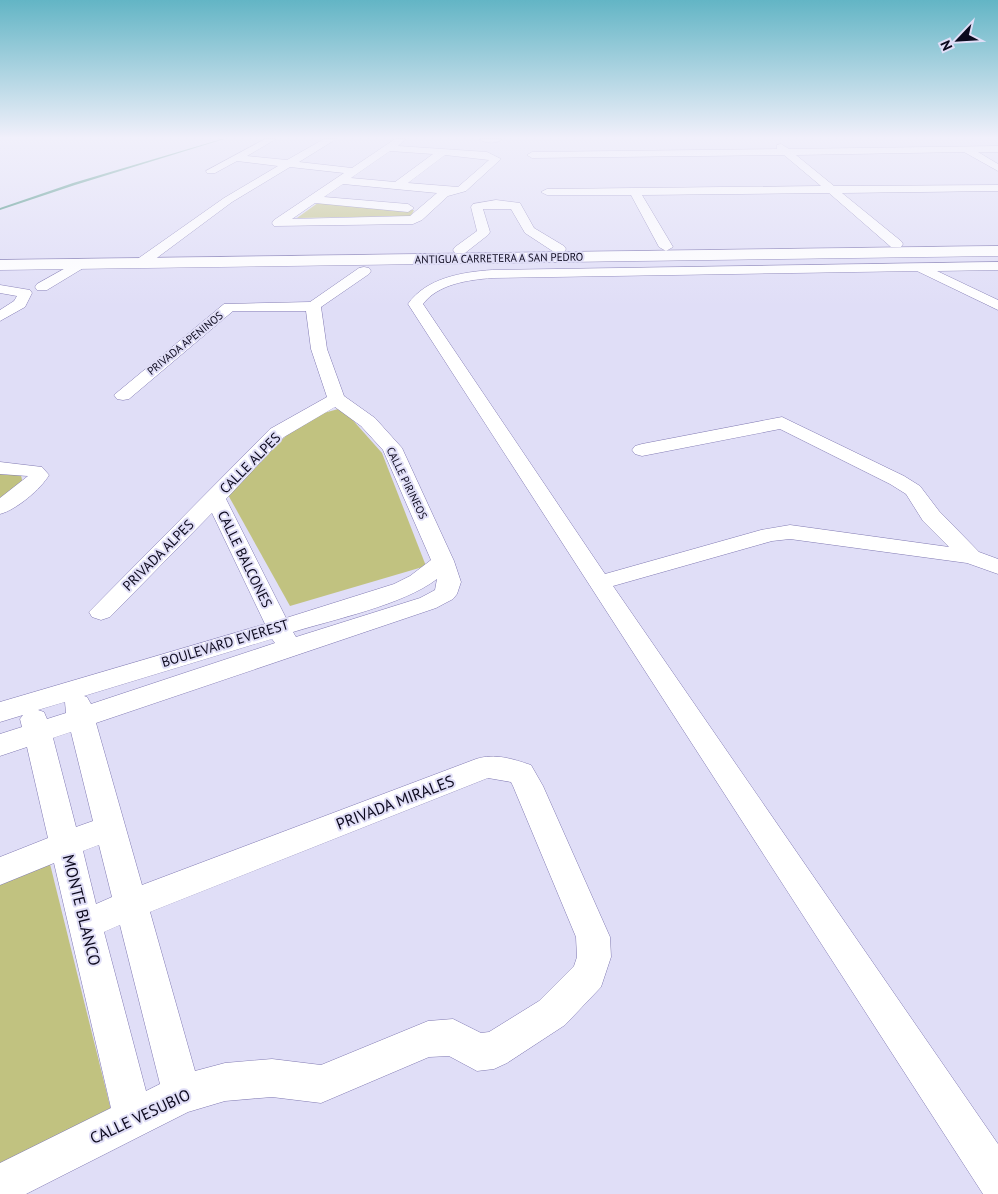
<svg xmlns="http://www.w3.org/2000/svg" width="998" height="1194" viewBox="0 0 998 1194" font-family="'PT Sans',sans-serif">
<rect width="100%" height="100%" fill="#e0def7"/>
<g fill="#c1c280">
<polygon points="322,200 414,210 411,216 297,218"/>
<polygon points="342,408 382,453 426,566 290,606 227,493 291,431 320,414"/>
<polygon points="0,474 21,475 23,485 0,502"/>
<polygon points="50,864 111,1110 0,1164 0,884"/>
</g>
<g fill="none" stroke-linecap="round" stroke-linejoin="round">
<polygon fill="#2d836e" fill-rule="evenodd" points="222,139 224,139 75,185 0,210 0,208 73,183"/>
<g stroke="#817ab3" stroke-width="1">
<g id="minor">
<path d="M265,139h11l-29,17 40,4 37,-21h11l-2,2 -34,21 53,6 43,-29h11l-8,7 89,6 14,7 -35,32 -18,5 -26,24 -9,4 -139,2 -2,-3 2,-3 70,-47 -54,-6 -58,35 -86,64h-10l-2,-3 2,-3 88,-62 54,-32 -41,-5 -22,12h-8l-1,-2zM390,151l43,3 -38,28 -44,-4zM445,155l44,5 -31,27 -50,-4zM343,184l94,9 -27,23 -118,3 23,-16 93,9 6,-4 -6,-4 -84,-7z"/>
<path d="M480,139h22c-5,5 -17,5 -22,0z"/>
<polygon points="781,144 789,149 998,146 998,152 978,152 998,164 998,171 964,152 796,155 834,186 998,185 998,191 842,193 901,241 903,244 901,247 891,247 829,193 642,195 673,247 666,251 659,247 631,195 547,195 541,192 547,189 821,186 784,155 532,158 527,155 532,152 777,149 777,145"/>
<polygon points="496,200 520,203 534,228 564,246 566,249 564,252 554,252 525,233 511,209 483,209 490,232 488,235 465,253 455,253 453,250 455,247 477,231 471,207 473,204"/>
<polygon points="80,260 85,261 87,264 85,267 47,290 37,290 35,287 37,284"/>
<path d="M998,262v8l-61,1 61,29v10l-81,-39 -425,7c-24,2 -54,6 -69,26l182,270 156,-44 29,-5 159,22 -26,-26 -17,-27 -16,-10 -110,-55 -138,27 -7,-2 -3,-4 3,-4 7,-2 140,-27 122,59 16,10 19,25 40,41 19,7v15l-31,-11 -177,-24 -18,2 -159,45 385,558v50h-15l-575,-890c18,-26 54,-32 84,-34z"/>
<path d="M364,267l5,1 2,3 -2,3 -48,33 6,42 17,47 31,22 27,30 52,113 7,21 -4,12 -4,5 -17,9 -340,115 46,162 334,-126c19,-6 37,0 55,6l12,21 67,151 1,20 -10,30 -36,38 -58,38 -13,6 -17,2 -28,-15 -20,1 -108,46 -49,-6 -47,4 -37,11 -162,82h-26v-31l111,-55 -57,-245 -54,22v-28l48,-19 -21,-91 -27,9v-22l22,-7 -2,-8 3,-4 -23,7v-20l265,-78 -53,-111 -102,104 -9,3 -9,-3 -3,-5 181,-183 57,-32 -16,-48 -5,-38h-73l-104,88 -6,1 -6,-1 -3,-4 110,-91 86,-2 49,-34zM335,407l26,19 22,24 48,110 -21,16 -16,8 -108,34 -60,-119 58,-62zM437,579l-2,11 -15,8 -124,39 -3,-5c42,-13 110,-27 144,-53zM272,639l3,4 -184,61 -4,-7 -3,-1zM65,702l1,11 -19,6 -3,-7 -6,-2zM71,732l22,89 -17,6 -23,-89zM488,778l23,4 2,4 63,151 1,20 -3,9 -35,35 -50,31 -8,1 -28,-14 -25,2 -107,44 -49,-6 -47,4 -30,8 -45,-159zM99,845l13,52 -16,7 -13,-53zM120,925l40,159 -14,7 -42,-159z"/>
<polygon points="0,285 30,290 32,293 25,307 0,321 0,310 14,301 17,296 0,293"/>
<path d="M0,462l42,5 7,8c-8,14 -33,35 -49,39v-16l28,-22 -28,-2z"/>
</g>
</g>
<g stroke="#817ab3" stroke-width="1">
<polygon id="major" points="998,246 998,256 0,270 0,260"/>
</g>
<use href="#minor" fill="#fff" fill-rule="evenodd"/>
<use href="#major" fill="#fff" fill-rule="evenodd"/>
</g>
<linearGradient id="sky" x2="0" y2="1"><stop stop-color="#63b5c5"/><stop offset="0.45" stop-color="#f1f0fb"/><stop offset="1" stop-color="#f1f0fb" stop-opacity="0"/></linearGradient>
<rect width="998" height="306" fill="url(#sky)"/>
<g text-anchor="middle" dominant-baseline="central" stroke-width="4" stroke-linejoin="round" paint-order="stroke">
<g font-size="11" fill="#0c091d" stroke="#e0def7">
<text transform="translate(499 258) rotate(-1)">ANTIGUA CARRETERA A SAN PEDRO</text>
<text transform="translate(185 343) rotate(-39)">PRIVADA APENINOS</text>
<text transform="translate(407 483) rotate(64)">CALLE PIRINEOS</text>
</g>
<g font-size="14" fill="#0c091d" stroke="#e0def7">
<text transform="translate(250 463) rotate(-45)">CALLE ALPES</text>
<text transform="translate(158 555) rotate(-45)">PRIVADA ALPES</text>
<text transform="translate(245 559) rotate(64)">CALLE BALCONES</text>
<text transform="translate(225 643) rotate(-17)">BOULEVARD EVEREST</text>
</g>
<g font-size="16" fill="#0c091d" stroke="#e0def7">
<text transform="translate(395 802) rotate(-21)">PRIVADA MIRALES</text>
<text transform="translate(82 910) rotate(76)">MONTE BLANCO</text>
<text transform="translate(140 1116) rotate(-25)">CALLE VESUBIO</text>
</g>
</g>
<g transform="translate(958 40) rotate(245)" stroke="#e0def7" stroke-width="4" paint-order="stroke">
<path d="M0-4L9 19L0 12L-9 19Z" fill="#0c091d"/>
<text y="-8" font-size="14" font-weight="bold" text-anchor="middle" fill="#0c091d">N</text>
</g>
</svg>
